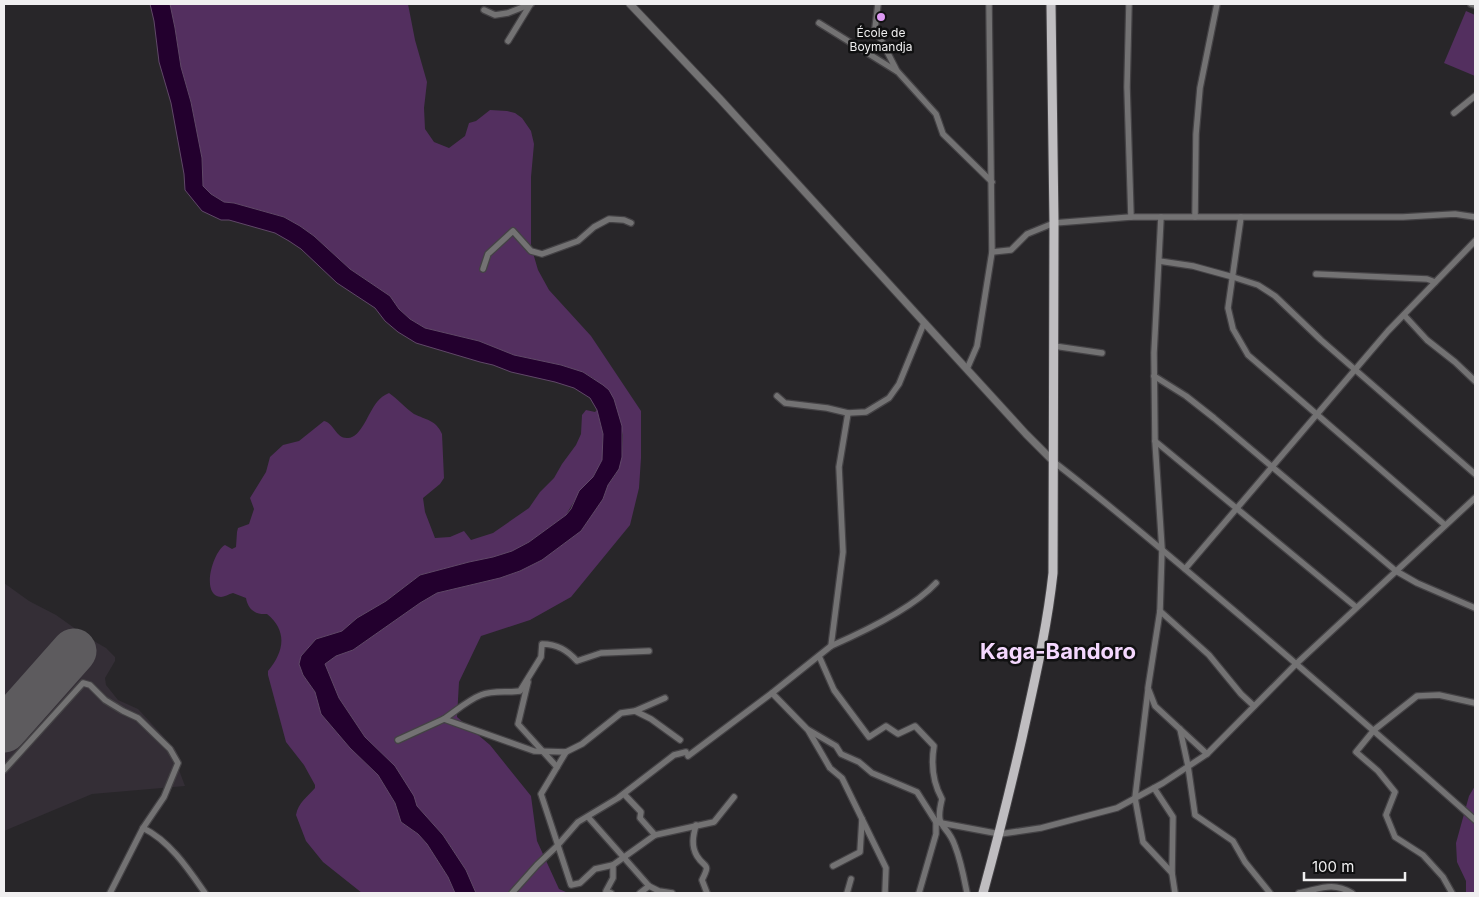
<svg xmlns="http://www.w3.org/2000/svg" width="1479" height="897" viewBox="0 0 1479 897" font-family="Inter,sans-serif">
<rect width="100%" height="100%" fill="#282629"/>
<polygon fill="#342e36" points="4,583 29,601 56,615 87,637 106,648 115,657 115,661 105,678 106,685 118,700 138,709 175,749 180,759 179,770 185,786 92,794 4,831"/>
<g fill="#532f5f">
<polygon points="170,4 408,4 415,40 427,82 424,108 425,129 434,142 449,148 465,136 469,123 476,121 490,110 507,111 515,113 522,118 531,131 534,144 531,177 531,246 538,270 549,290 591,336 641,411 641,458 639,488 630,525 571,597 530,620 481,636 459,682 457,717 490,745 531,796 537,841 559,889 568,893 476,893 466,870 443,835 417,806 413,796 395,766 365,737 339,698 325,664 336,656 353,650 420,603 437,593 500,578 520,571 542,560 581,531 603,499 608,485 616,474 622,457 623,435 614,399 593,378 583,372 561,365 514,355 479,341 425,328 410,319 399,309 390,296 350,269 314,236 300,226 284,217 234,203 224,202 211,194 203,186 202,159 191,102 181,67 175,28"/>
<polygon points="1466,11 1475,15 1475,76 1444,63"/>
<path d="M389,393c9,6 16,15 25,21 12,6 22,6 28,20l2,44 -4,6 -17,14 2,14 10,26 15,-1 14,-6 7,9 22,-7 36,-25 11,-16 14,-14 8,-14 14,-19 5,-11 1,-19 4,-5 9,2 2,-2 6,24 -1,26 -9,17 -17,21 -10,17 -37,27 -17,9 -19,6 -24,5 -49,13 -34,26 -29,17 -15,13 -26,8 -15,17 -2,8 4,11 12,17 6,22 29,34 28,27 17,28 6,19 17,12 9,10 21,33 7,16h-93l-39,-31 -17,-21 -10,-26c2,-12 12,-19 19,-27v-3l-11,-20 -18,-23 -18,-67v-4c16,-19 20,-40 -1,-57 -11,1 -19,-4 -21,-16l-13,-5c-4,1 -9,4 -12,4 -21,-1 -8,-46 4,-52l7,4 4,-2 1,-15 1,-4 11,-4 5,-15 -4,-11 16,-26 4,-15 13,-12 16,-4 25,-20c10,2 12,18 24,17 13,0 21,-27 29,-36 3,-4 7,-7 12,-9z"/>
<polygon points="1475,786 1475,893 1466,893 1466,881 1457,862 1456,843 1469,796"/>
</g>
<polygon fill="#23002e" stroke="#604868" points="150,4 170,4 175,28 181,67 191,102 202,158 203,186 211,194 224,202 234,203 284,217 300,226 314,236 350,269 390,296 399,309 410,319 425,328 479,341 514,355 561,365 583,372 603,385 609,390 614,399 622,426 622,457 619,469 608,485 603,499 581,531 542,560 520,571 500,578 437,593 420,603 353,650 336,656 325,664 339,698 365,737 395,766 414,796 417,806 443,835 466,870 476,893 455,893 448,877 427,844 418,834 401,822 395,803 378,775 350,748 321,714 315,692 303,675 299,664 301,656 316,639 342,631 357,618 386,601 420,575 469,562 493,557 512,551 529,542 566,515 571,509 579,491 593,477 602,460 603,434 597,410 590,398 574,388 555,382 511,372 493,365 480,362 416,343 398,332 385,321 375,308 337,283 301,249 289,241 275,233 229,220 221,220 202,211 185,190 184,174 171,103 159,62 154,21"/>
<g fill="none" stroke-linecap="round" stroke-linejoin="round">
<polyline stroke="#5d5b5e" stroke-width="45" points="4,730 74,651"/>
<g stroke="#444245" stroke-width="8">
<g id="minor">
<polyline points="878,4 875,28 897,71"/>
<polyline points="1129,4 1127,87 1131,217"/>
<polyline points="1471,4 1475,5"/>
<polyline points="484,10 495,15 508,13 531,4"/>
<polyline points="819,23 898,72 936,114 943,134 992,182"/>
<polyline points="508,41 530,5"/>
<polyline points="1454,113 1475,96"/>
<polyline points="1161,217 1154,353 1155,441 1162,549 1160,611 1148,688 1155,706 1207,754"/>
<polyline points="1195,217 1196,134 1200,88 1217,4"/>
<polyline points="1241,217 1228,308 1233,329 1248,355 1445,525"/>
<polyline points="992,252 1011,250 1027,234 1054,223 1131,217 1403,217 1455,214 1475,217"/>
<polyline points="1159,261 1193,266 1233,277 1258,285 1275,296 1321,340 1475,474"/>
<polyline points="483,269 488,254 513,231 531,251 542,254 578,241 594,227 609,219 624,220 631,223"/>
<polyline points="1316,274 1427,279 1435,282"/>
<polyline points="1404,315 1427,340 1455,362 1475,381"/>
<polyline points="1054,346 1102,353"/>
<polyline points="967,369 977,346 992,252 989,4"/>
<polyline points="1154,376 1186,396 1214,418 1396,571 1417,583 1475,608"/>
<polyline points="777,396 785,403 827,408 848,413 866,412 889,398 899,384 924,323"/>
<polyline points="1155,441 1356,607"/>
<path d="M1054,462c65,50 127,104 190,157 77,66 155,133 231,201"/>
<polyline points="1185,569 1388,331 1475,241"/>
<polyline points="1160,611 1209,655 1241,694 1254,706"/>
<path d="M831,646c32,-14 81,-37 105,-63"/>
<path d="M819,656l15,34 35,47 17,-11 12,8 17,-8 19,20c-3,18 -1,37 8,53 -8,32 5,23 13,47 6,15 9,32 12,47"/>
<polyline points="528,682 518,724 557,767"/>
<polyline points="1148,690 1135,798 1143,842 1172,873 1175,893"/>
<polyline points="772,693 807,729 836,746 841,754 859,762 872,773 917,792 936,822 936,834 919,893"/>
<polyline points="635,711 651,719 680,740"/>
<path d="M444,719c12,-8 24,-19 37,-24 12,-5 26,-2 39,-4l21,-34 1,-13c15,0 25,6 35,17l24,-8 48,-2"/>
<polyline points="1180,729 1188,766 1195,815 1233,841 1245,862 1270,893"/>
<polyline points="808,730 830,768 842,778 886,868 885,893"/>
<polyline points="398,740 444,719 534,751 566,752 582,744 621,713 635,711 665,698"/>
<polyline points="566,752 541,794 571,885 580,883 595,869 613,865 655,835 714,822 734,797"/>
<polyline points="688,756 772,693 831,646 843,552 839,467 848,413"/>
<path d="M4,770l79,-87 7,2 15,15 18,11 15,7 32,31 8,14 -14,34 -21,31c27,13 46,42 62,65"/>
<polyline points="1154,788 1173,817 1172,873"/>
<polyline points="624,794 641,812 640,818 655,835"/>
<polyline points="588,817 649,886 659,891 672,893"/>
<polyline points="936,822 1000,834 1041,828 1117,808 1163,783 1207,754 1296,664 1475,498"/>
<path d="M696,825c-3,11 -5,21 1,31 8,13 14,6 5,24l5,13"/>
<polyline points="833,866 860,852 862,819"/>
<polyline points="110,893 143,828"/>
<polyline points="512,893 537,865 557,846 578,822 618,798 674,755 686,752"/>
<polyline points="611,893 606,891 613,878 613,865"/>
<polyline points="640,893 649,886"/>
<polyline points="847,893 851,879"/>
<path d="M1299,893c21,-4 33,-12 53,0"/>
<polyline points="1452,893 1443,877 1423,855 1395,837 1386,815 1395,792 1378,771 1356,752 1374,730 1417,696 1439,695 1475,703"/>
</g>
</g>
<g stroke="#444245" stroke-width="9">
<polyline id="tertiary" points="630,4 720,99 1026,434 1054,462"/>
</g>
<g stroke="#444245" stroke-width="11">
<path id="primary" d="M983,893c14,-51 27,-103 39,-155 12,-55 25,-109 31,-165l1,-350 -3,-219"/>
</g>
<use href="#minor" stroke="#737273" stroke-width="5.5"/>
<use href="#tertiary" stroke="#737273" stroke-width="7"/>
<use href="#primary" stroke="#bfbdc0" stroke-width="9"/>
</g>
<circle fill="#dd99f3" stroke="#101011" stroke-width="2" cx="881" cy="17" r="5"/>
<g text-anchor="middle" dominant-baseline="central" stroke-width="5" stroke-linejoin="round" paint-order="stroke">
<g font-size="12" fill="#f0eff0" stroke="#101011">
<text x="881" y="32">École de<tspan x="881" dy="14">Boymandja</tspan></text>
</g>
<g font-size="22" font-weight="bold" fill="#f5d8ff" stroke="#101011">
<text x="1058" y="651">Kaga-Bandoro</text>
</g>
</g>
<rect width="1479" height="897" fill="none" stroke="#f0eff0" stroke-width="10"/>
<path d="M1304 872v8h101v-8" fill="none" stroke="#f0eff0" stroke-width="2.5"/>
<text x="1312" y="872" font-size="15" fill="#f0eff0" stroke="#101011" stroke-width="4" paint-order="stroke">100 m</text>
</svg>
